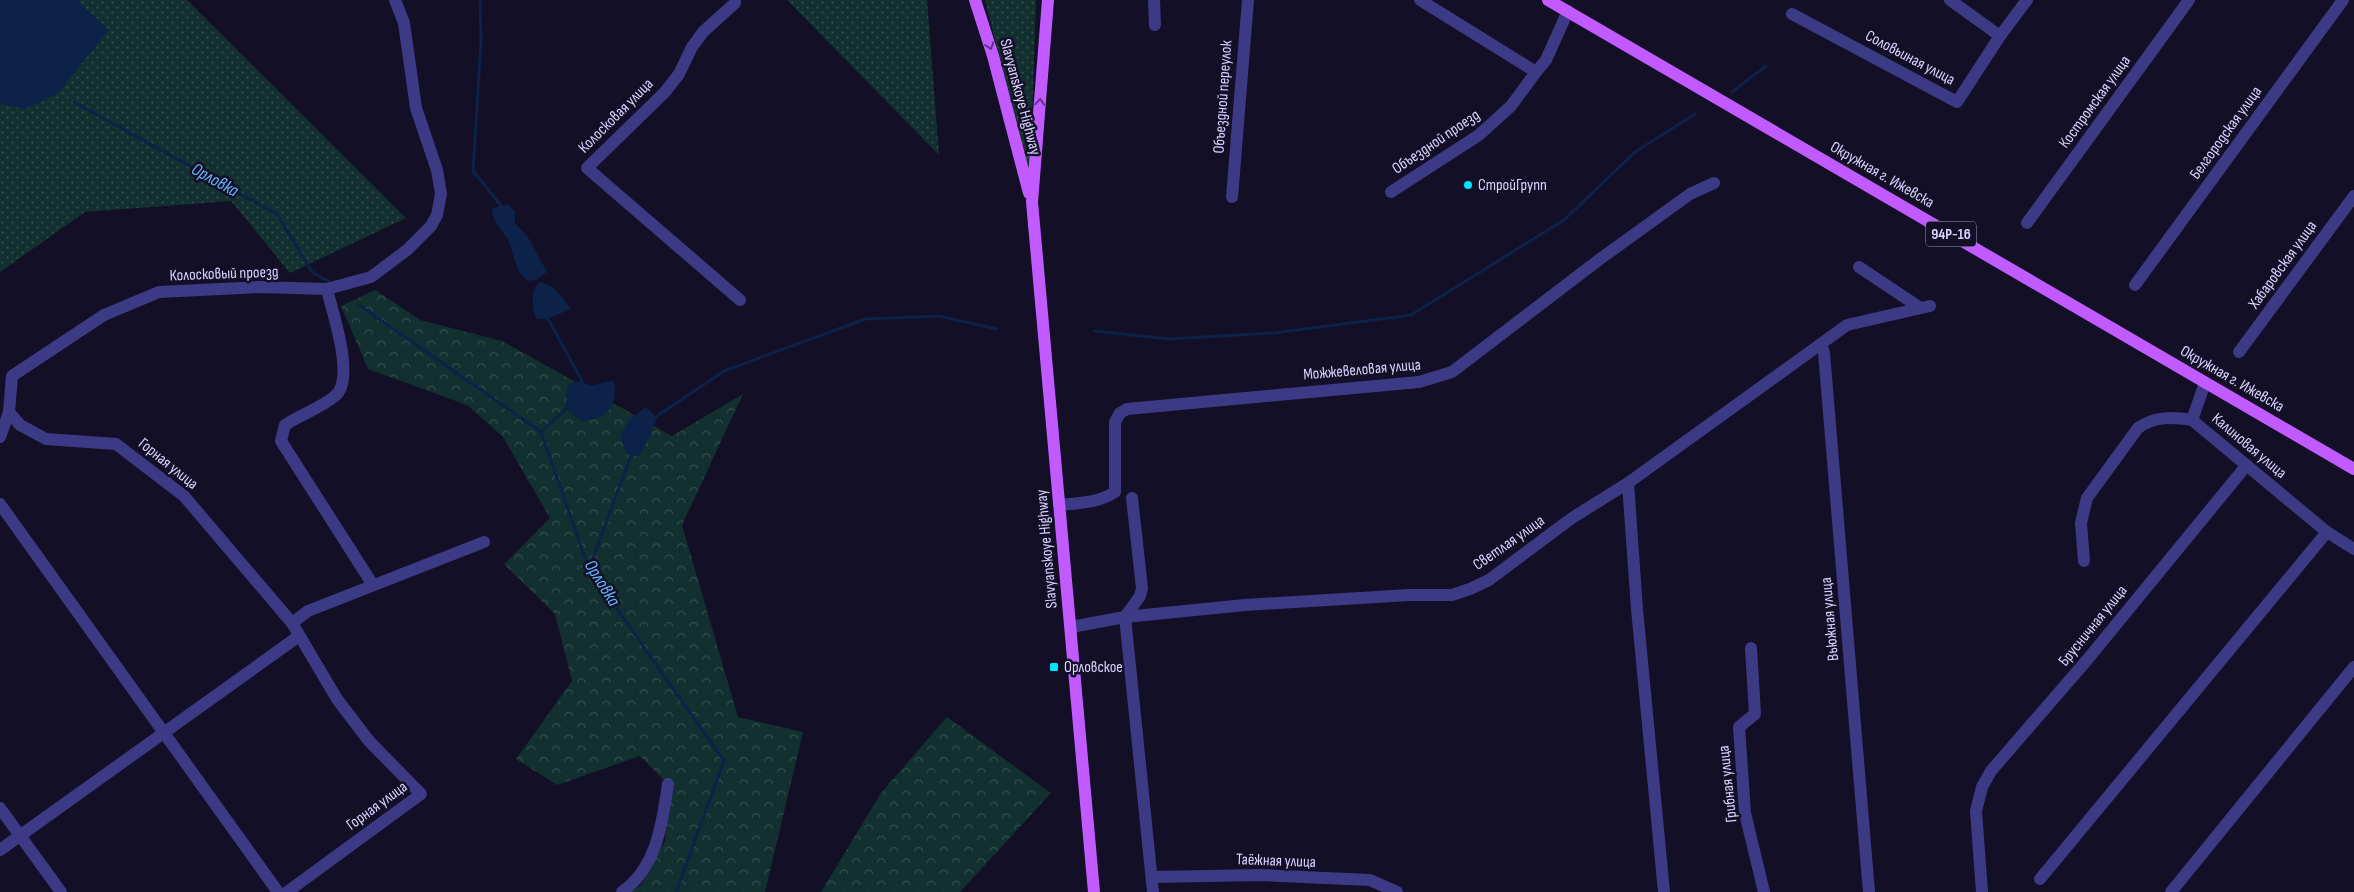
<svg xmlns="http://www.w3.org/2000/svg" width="2354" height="892" viewBox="0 0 2354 892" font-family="'Sofia Sans Condensed',sans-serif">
<defs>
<pattern id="grass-dots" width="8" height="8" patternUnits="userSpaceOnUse" patternTransform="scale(1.25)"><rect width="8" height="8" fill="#12302f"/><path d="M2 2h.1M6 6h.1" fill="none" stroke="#344d4e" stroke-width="1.8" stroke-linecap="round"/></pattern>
<pattern id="forest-crowns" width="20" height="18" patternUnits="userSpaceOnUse" patternTransform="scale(1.25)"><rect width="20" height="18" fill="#12302f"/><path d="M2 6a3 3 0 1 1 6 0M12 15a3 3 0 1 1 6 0" fill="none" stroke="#344d4e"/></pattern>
</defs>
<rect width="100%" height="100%" fill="#130f26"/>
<g fill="url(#grass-dots)">
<polygon points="0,0 187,0 406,218 290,273 231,201 85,212 0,272"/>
<polygon points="787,0 927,0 939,155"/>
<polygon points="985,0 1036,0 1030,178"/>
</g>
<g fill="url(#forest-crowns)">
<polygon points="375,290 420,320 502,341 672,436 743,394 682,525 738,717 803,732 765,892 631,892 641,885 665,841 668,784 640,756 557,785 516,759 572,681 555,614 504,564 550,518 503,437 467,405 368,369 341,306"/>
<polygon points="947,717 1051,793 960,892 821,892 881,793"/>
</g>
<g fill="#0c2248">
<polygon points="0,0 77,0 109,30 58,93 25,109 0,104"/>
<path d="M502,205h7l6,7v11l13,14 19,35 -11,8 -8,1c-14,-10 -13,-26 -20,-41 -6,-11 -16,-17 -16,-31z"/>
<path d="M540,282c16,4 22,14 31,27l-24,10h-11c-3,-14 -7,-27 4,-37z"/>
<path d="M582,381c11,9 19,0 32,0 4,25 -6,39 -32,40l-16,-12 1,-23 7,-4z"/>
<polygon points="646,407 657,418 650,437 639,455 630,457 624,448 620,435 629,420"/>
</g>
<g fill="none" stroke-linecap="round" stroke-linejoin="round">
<g stroke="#0c2248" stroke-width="3">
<polyline points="480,0 481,41 473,171 503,208"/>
<polyline points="1732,92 1766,66"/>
<polyline points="74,102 277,214 312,272 331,283"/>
<polyline points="359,305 541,432 589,569 724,761 676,892"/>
<polyline points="547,317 582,381 581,384"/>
<polyline points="1095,331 1169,339 1274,333 1411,315 1564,220 1635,152 1695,114"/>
<polyline points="654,418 724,371 865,319 939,316 996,329"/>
<polyline points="541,432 568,407"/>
<polyline points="589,569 632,453"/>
</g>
<g stroke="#3d3a85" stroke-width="12">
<polyline points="735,0 735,3 703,32 692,47 679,74 665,92 587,168 740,300"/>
<polyline points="1154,0 1155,25"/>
<polyline points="1950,0 2000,36"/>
<polyline points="1792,14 1957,102 2000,36 2027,0"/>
<polyline points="1536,72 1546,60 1568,11"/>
<polyline points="1391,192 1479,135 1511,106 1536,72 1420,0"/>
<polyline points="1232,197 1248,0"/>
<polyline points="2027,223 2189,0"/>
<polyline points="1859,267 1919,307"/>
<polyline points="2135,285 2343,0"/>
<path d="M327,289c5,23 29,90 8,107 -14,12 -34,18 -50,29l-4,16 92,144"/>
<polyline points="1821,344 1824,353 1869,892"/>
<polyline points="2239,352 2354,196"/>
<polyline points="9,412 20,425 46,439 116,444 184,496 292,623 337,699 369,741 421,794 287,892"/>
<polyline points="2192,420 2205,383"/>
<polyline points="0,437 9,412 12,376 104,315 159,292 259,287 327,289 371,277 407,250 431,226 437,215 441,194 437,170 416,108 404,23 395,0"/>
<polyline points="1628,483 1637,609 1664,892"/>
<polyline points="1132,498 1142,588 1140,596 1125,617 1153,892"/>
<polyline points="0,504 278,892"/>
<path d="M1059,505c20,-2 39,-2 56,-13v-70l5,-9 7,-4 292,-27 33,-10 148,-113 90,-65 24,-11"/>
<path d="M2084,561l-3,-38 6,-25 51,-70c17,-12 34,-11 54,-8l135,112 27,17"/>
<polyline points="292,623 308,611 484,542"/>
<polyline points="1071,627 1125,617 1245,605 1409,595 1452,595 1470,589 1489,580 1572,518 1628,483 1847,325 1930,306"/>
<polyline points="1751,648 1755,714 1739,727 1745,813 1764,892"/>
<polyline points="0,808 61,892"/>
<polyline points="0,850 299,636"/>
<polyline points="1152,877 1261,875 1370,880 1397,892"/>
<polyline points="2040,879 2327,532"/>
<path d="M622,892c35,-25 40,-68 46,-108"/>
<polyline points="1982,892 1976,811 1982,787 1991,771 2087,660 2246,466"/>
<polyline points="2171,892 2354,667"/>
</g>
<g stroke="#c25bff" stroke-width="12">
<polyline points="975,0 993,56 1029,193"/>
<polyline points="1048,0 1032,202 1094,892"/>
<polyline points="1548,0 2354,469"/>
</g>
</g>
<defs><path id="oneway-chevron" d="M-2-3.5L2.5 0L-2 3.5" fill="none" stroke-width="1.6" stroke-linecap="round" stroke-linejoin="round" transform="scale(1.25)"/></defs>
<g stroke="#623188">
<use href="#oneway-chevron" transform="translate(990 46) rotate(72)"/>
<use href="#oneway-chevron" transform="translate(1040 102) rotate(-86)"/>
</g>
<g fill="#00e5ff" stroke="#130f26" stroke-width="2">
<circle cx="1468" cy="185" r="5"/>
<rect x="1049" y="662" width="10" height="10" rx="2.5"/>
</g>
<g text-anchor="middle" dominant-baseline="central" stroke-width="5" stroke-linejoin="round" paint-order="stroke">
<rect fill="#130f26" stroke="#9e99be" stroke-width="1" x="1926" y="221.5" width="50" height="25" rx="4"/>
<g font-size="15" font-weight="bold" fill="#d9d4ff">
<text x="1951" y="234">94Р-16</text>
</g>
<g font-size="16" fill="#d9d4ff" stroke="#130f26">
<text transform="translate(1910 58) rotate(28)">Соловьиная улица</text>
<text transform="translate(1020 97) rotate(75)">Slavyanskoye Highway</text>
<text transform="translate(1223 97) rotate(-86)">Объездной переулок</text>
<text transform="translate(2095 102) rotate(-54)">Костромская улица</text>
<text transform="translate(616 116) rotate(-45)">Колосковая улица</text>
<text transform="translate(2226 133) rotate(-54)">Белгородская улица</text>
<text transform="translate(1436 142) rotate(-34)">Объездной проезд</text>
<text transform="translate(1882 175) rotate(30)">Окружная г. Ижевска</text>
<text transform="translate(2283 265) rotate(-54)">Хабаровская улица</text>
<text transform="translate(224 274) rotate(-2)">Колосковый проезд</text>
<text transform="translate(1362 370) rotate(-5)">Можжевеловая улица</text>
<text transform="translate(2232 379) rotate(30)">Окружная г. Ижевска</text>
<text transform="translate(2249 446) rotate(40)">Калиновая улица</text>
<text transform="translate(168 464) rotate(39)">Горная улица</text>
<text transform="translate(1509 543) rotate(-35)">Светлая улица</text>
<text transform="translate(1047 549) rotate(-95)">Slavyanskoye Highway</text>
<text transform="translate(1830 619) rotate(-95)">Вьюжная улица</text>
<text transform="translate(2093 626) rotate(-51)">Брусничная улица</text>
<text transform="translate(1728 784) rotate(-96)">Грибная улица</text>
<text transform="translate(377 806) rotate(-36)">Горная улица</text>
<text transform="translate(1276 861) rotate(2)">Таёжная улица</text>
</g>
<g font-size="16" fill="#d9d4ff" stroke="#130f26" text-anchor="start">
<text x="1478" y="185">СтройГрупп</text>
<text x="1064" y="667">Орловское</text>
</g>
<g font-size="18" font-style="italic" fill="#62b6ff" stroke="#130f26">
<text transform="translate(215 180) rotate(29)">Орловка</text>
<text transform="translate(602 583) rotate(58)">Орловка</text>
</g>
</g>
</svg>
